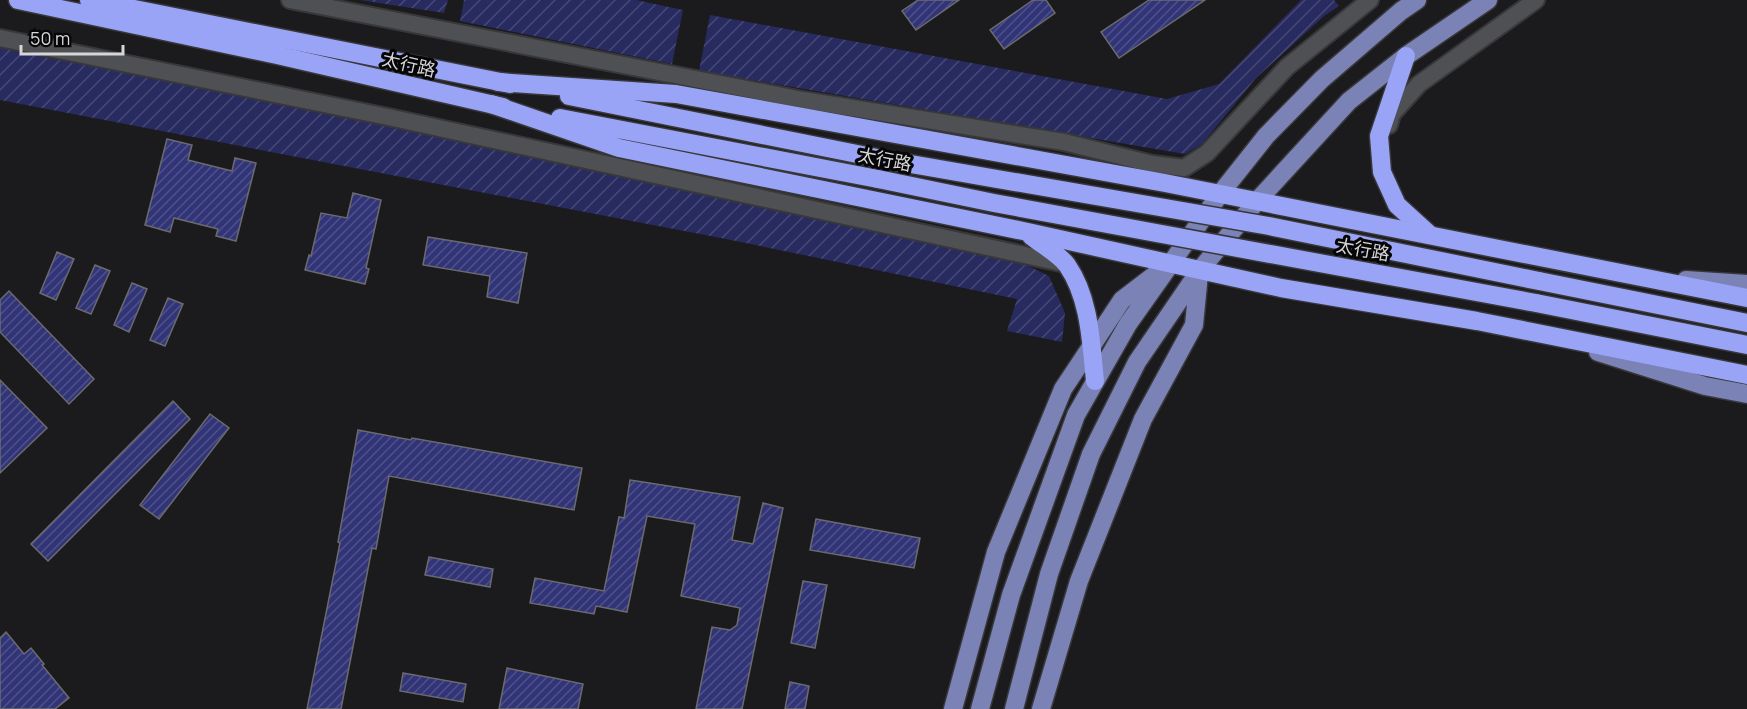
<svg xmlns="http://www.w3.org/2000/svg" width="1747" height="709" viewBox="0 0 1747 709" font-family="Manrope,'Noto Sans SC',sans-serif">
<defs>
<pattern id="garden-furrows" width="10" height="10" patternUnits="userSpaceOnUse" patternTransform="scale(1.5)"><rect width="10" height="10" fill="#282b5f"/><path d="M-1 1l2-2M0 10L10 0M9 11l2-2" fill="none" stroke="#464975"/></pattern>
<pattern id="building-hatch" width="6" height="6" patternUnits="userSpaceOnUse" patternTransform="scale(1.5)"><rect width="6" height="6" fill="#313477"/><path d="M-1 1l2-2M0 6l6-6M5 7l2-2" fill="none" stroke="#4e518a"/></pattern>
</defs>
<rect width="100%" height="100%" fill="#1b1b1e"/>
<g fill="url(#garden-furrows)">
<polygon points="360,0 448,0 444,13"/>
<polygon points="464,0 636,0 683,10 672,64 460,21"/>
<polygon points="1301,0 1334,0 1339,6 1324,16 1256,78 1202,144 1185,154 699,71 710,15 1167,99 1219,84"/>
<polygon points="0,46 397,128 1024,264 1049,276 1065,313 1062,342 1007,331 1017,299 726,239 0,100"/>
</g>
<g fill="url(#building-hatch)" stroke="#6b6b6e" stroke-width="1.5">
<polygon points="918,0 959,0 916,30 902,11"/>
<polygon points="1033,0 1046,0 1055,13 1004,49 990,30"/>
<polygon points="1149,0 1205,0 1119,58 1101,32"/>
<polygon points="167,139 192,145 188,160 232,171 235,158 256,163 236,241 216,236 218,229 174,218 170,232 145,225"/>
<polygon points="353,193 381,200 366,268 369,269 365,284 305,270 309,255 311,256 321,213 347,218"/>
<polygon points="428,237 527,253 518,303 487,297 490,276 423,265"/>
<polygon points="57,252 74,259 56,300 40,293"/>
<polygon points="95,265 110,271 91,314 76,308"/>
<polygon points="132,283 147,289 129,332 114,325"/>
<polygon points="9,291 94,379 69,404 0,332 0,300"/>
<polygon points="168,298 183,304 165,346 150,340"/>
<polygon points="0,380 47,428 0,473"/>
<polygon points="173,401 190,419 48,561 31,544"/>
<polygon points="210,414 229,428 159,519 140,505"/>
<polygon points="358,430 411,440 412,438 582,468 574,510 389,476 376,549 372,548 341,709 307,709 340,543 338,542"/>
<polygon points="630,480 740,497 732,540 753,544 763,503 783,508 742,709 696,709 712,627 730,630 737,625 740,608 681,596 695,524 647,516 627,612 596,606 594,614 530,603 535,578 604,591 619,517 624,518"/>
<polygon points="816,519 920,538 914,568 810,550"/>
<polygon points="429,557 493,569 490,587 425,575"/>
<polygon points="803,581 827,585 815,648 791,643"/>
<polygon points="6,632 24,654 31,648 44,664 42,665 69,698 55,709 0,709 0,638"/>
<polygon points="507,668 583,684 578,709 499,709"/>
<polygon points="403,673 466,684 463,702 400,691"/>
<polygon points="790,682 809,686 805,709 785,709"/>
</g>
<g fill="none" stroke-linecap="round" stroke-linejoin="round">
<g stroke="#38383a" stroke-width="20">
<g id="minor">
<polyline points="290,0 803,100 1064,142 1152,164 1184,168 1207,153 1287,67 1370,0"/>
<polyline points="0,38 388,117 1066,264"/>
<polyline points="1389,125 1392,114 1419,84 1536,0"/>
</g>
</g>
<g stroke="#38383a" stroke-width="21">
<g id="major">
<polyline points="1686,280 1747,284"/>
<polyline points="1598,352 1705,386 1747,394"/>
<polyline points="953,709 996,552 1063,389 1122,300 1156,274"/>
<polyline points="980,709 1011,595 1076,415 1128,324 1220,194 1266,136 1322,79 1401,11 1417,0"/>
<polyline points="1014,709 1049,574 1091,454 1137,362 1200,270 1257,201 1349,101 1406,56 1488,0"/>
<polyline points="1041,709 1079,581 1143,419 1194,325 1199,274"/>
</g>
</g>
<g stroke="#38383a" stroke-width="21">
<g id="highway">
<polyline points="18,0 277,55 503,107"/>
<polyline points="89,0 510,84"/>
<polyline points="1406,56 1379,136 1382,172 1397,205 1430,235"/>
<polyline points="498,82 676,94 1165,183 1747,298"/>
<polyline points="569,96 882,159"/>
<polyline points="491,104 619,148 1028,232 1281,288 1477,321 1747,375"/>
<polyline points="560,118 878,179"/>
<path d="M1031,236c11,9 28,18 36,29 23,33 24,78 28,116"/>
<polyline points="1539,281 1747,323"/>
<polyline points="1536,303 1747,345"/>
</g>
</g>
<use href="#minor" stroke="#4f5053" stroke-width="16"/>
<use href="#major" stroke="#7b82b5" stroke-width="18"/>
<use href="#highway" stroke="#99a4f6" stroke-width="18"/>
<g stroke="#38383a" stroke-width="21" stroke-linecap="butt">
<g id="highway-bridge">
<polyline points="882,159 1269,226 1539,281"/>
<polyline points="878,179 994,203 1536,303"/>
</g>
</g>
<use href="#highway-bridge" stroke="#99a4f6" stroke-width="18"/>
</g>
<g text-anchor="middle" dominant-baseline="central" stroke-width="6" stroke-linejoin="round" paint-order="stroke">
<g font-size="18" fill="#d6d6d8" stroke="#060607">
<text transform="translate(409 64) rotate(13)">太行路</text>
<text transform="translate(885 159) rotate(11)">太行路</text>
<text transform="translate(1363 249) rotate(10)">太行路</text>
</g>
</g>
<path d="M21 45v9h102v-9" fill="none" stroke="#d6d6d8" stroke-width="3"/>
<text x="30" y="45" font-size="18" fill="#d6d6d8" stroke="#060607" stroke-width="4.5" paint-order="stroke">50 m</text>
</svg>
